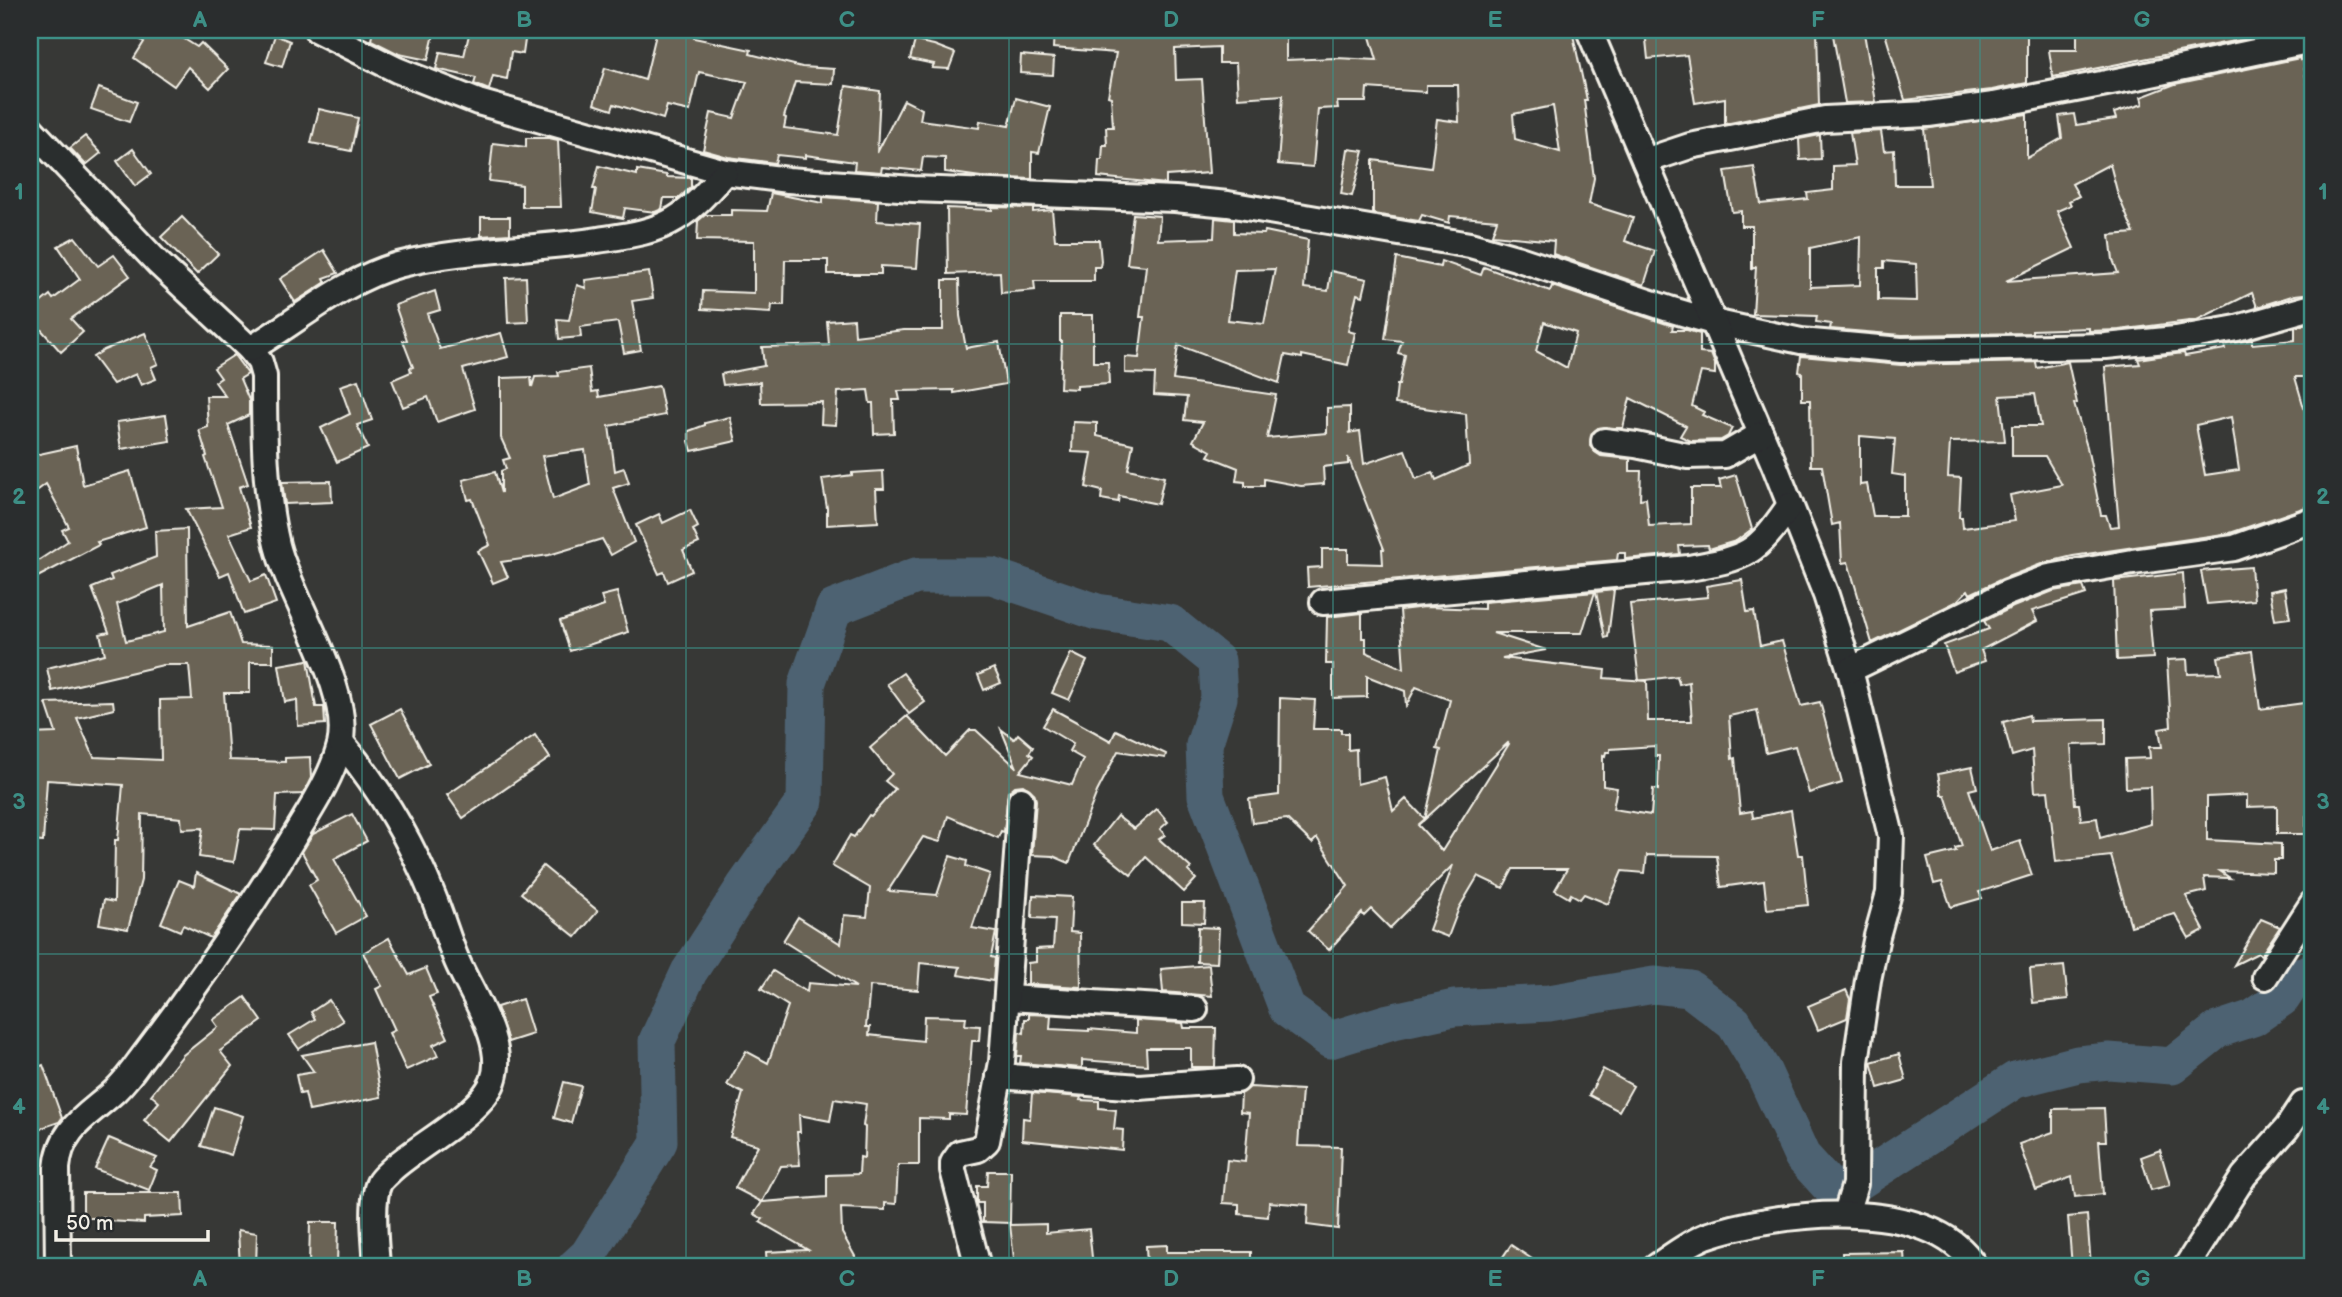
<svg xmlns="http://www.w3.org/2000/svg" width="2342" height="1297" viewBox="0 0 2342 1297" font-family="'Balsamiq Sans',sans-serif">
<rect width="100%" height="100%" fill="#373836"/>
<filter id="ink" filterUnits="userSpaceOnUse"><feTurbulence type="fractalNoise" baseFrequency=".0143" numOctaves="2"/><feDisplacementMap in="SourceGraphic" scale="14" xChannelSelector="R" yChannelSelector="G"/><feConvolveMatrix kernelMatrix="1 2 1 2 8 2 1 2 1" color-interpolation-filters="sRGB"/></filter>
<g filter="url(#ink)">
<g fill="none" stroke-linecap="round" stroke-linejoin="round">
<polyline stroke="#4e6272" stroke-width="37" points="575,1267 588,1255 659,1142 657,1041 689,972 744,887 805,801 807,684 834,608 916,576 992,576 1097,612 1170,623 1217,661 1219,698 1204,745 1206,796 1287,1009 1330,1040 1389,1022 1454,1008 1549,1003 1654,985 1690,989 1734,1023 1763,1071 1802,1156 1832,1189 1855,1184 2015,1080 2078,1064 2109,1061 2172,1066 2217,1030 2253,1018 2282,998 2296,977 2312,972"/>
</g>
<g fill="#6b6454" stroke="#f4f1e8" stroke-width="2" fill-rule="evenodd">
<polygon points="124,30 170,30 197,47 201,43 228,69 210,88 188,67 174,86 134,58 144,42"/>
<polygon points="373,30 435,30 428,60 399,54 371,40"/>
<polygon points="470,30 504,30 526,33 523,54 511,52 507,79 493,76 489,90 474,84 476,78 436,69 440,52 464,56"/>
<polygon points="657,30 695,32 694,38 751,50 750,54 802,67 834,69 833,84 795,82 784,117 786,118 784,128 838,135 846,86 880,91 877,153 904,100 922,109 920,120 979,128 980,121 1009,126 1016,98 1050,107 1039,153 1032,152 1032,179 981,177 945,172 945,158 923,157 921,171 882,167 881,172 854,170 855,162 805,155 805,158 777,155 775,163 728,157 703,150 711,113 734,118 747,82 699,72 690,111 667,106 663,119 614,104 612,110 594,104 605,68 645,80"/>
<path d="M1054,30h232v30l50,-2 41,2 -9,-30h204l15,70h-3l10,78 -5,26 44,14 -8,23 30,10 -11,34 -91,-31 1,-13 -62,-6 5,-15 -47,-4 -1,7 -27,-8 -3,6 -46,-7v-54l58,8 6,-49 22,3 -1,-37h-32v7l-59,-4 -1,14h-29l1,6 -20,1 -5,58 -35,-3 5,-69 -45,3 -2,-35h-17v-16l-44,2 1,31 26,-1 7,94 -43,3v8l-68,-7 1,-17h3l1,-15h4l-1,-18h7l-2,-30 -3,-1 8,-43 -63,-5zM1553,106l7,46 -45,-13 -2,-25z"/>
<polygon points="1645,30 1817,30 1819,105 1725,124 1725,98 1695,103 1687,55 1648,59"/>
<polygon points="1884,30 1994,30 1995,35 2027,31 2027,83 1992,90 1905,100"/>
<polygon points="2077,30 2195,31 2289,30 2053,77 2049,50 2077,50"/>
<polygon points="1864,33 1876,102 1845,103 1833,35"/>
<polygon points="275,35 290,41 282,67 266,62"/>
<polygon points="915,41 934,45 955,53 949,69 932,68 934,64 910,59"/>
<polygon points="1021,55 1054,58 1053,75 1020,73"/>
<path d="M2300,58v2l3,-1 9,57v177l-17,2 -38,12 -5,-14 -55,27 -78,10 -30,1v-3l-57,2v3l-130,2 -72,-6 1,-5 -15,-2 1,-6 -64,-2 3,-47 -4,2v-43h-11v-15l-9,1 -7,-41 29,-4 7,37 47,-5 -1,-6 26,-3v-24l22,-1 -5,-32 31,-2 3,20 10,-1 1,35h35l-6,-56 103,-15v44l35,-20 -3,-22 15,-2 2,11 40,-6 -2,-6 29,-9 -2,-7 34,-13zM2110,164l8,31 16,38 -24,2 3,25 5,13 -112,8 68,-33 -17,-37 14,-6 -2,-4 10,-5 -7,-12zM1861,237l-1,48 -50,2v-39zM1884,261l32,3 1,37 -39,-1v-32h6z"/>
<polygon points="99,88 137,102 129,122 91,109"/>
<polygon points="319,109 358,118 351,151 311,143"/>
<polygon points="1820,135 1821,159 1800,160 1799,139"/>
<polygon points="85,136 101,153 86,165 70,148"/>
<polygon points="526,138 549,138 558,140 561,207 522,207 522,185 489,181 493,143 526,147"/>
<polygon points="133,149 151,174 135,186 117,161"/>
<polygon points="1348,149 1364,151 1352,196 1341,194"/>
<polygon points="599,166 637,175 637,170 667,175 667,177 691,178 691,187 679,198 664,198 662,209 655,212 625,208 623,218 592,212 596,189 593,189"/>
<polygon points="771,193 823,203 823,197 878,201 877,221 920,224 917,268 881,266 881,274 828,274 828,260 785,260 784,305 772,305 771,313 702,309 703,291 754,293 754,241 697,240 698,221 705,215 731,215 731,210 767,211"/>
<polygon points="992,207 1033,208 1033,212 1052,210 1055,240 1099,240 1101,261 1100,267 1094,267 1094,281 1034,281 1035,290 1001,293 1000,272 948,274 947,208 992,210"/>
<path d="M1133,214l27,2 -2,24 56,-2 1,-20 19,2v13l30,1 1,-3 43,9 -4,48 24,3 3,-20 36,8 -4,17 -6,-2 -9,37 7,2 -7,32 -46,-10v3l-17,-3 -6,28 -101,-38 -5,35 103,15 -9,43 60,-5v-25l23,-1v25l-2,1 12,-2 4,33 41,-14 11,29 17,-7 3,8 33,-15 -3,-51 -71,-10 2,-19h2l6,-30 -7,-2 4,-12 -17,-2 12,-81 43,9 1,-6 40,14 3,-8 66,24 2,-5 121,40 -1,4h15l13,4v19l11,1 4,10v10l-14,-2 -9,34 12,6 -2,3 30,13 -4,8 -7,4 -30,1 -11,-5 6,-10 -56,-28 -7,30h-25l-6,5 -2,13 5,6 6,4 29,3v12h11l-1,28 6,-1 3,28 42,-2v-36h30l-2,-8 17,-5 16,54 -16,12 -27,8 -1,-4 -29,1 1,8 -55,5v-6h-7l-1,7 -309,27 -1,-19 15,-1v-18h26v14l35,1 -1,-15h2l-36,-92v7l-25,3 1,17 -23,2 -37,-7v7h-19v-4l-9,-1 2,-13 -30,-12 3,-5 -18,-10 10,-19 -19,-2 3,-23 -33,-2 1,-21 -30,-1v-16l14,1 5,-41h-4l6,-51 -19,-2zM1275,269l-11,55 -36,-4 7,-50zM1544,322l32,11 -9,35 -31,-17z"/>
<polygon points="182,217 218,254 197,274 161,237"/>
<polygon points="481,217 510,217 510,234 481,236"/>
<polygon points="75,237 98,266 114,255 130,276 71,319 83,332 61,352 30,317 30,296 39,304 50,295 53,299 80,279 58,246"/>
<polygon points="324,250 338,273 324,278 326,282 295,302 280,279"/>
<polygon points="649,272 653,298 632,301 641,350 624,353 618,322 580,327 581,337 559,339 557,319 569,320 577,285 586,288 585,280"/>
<polygon points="526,277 528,322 508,323 506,278"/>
<polygon points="943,280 959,280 960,316 966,348 999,342 1006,384 954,393 954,390 898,391 900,400 893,400 894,433 874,434 873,403 870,403 868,390 838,392 836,425 821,424 822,402 761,403 760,382 723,385 721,374 764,366 762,347 829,345 827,321 854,319 855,336 904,330 943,330"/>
<polygon points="435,291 440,310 427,314 440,349 501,333 508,357 463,369 475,409 437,422 428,397 403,407 392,380 411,372 410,368 413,367 403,341 407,340 395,305"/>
<polygon points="1060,315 1093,315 1093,362 1108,362 1109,384 1077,386 1077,389 1060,388 1062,341 1060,341"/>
<path d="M2312,322v55h-17l14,48 3,-1v81l-82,28 -157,23 -29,7 -42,16 -32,15 -2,-4 -12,12 -84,41 -24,-81 -6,1 -2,-40 -8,2 -10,-59h-11l-1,-66h-8v-27l-3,-1 2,-16 100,9 135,-3 1,6 31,-6 9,41 -3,1 13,43 14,68h5l4,12 9,-1 -14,-159 35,-3 -2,-5 20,-3 26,-3 1,3 40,-7 -1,-4 28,-5v4l43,-4v-13zM2035,394l6,32h-29v30h33l17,29 -52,10 5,26 -52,7 -1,-11h-3l2,-39 -13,-1 2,-35 55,-1 -5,-45zM2231,417l8,53 -34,5 -9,-50zM1860,436l35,3 -3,35 13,2v40h-32l-6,-32 -7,1z"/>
<polygon points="145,333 158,364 151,367 156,379 141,385 136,374 113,384 93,357 104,350"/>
<polygon points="234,355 248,374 240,379 249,400 249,415 228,425 248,484 239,487 251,527 229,534 251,581 266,575 276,603 244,614 229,572 220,576 186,509 222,507 205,457 207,456 199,430 208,427 206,396 225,396 215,382 221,378 214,368"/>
<path d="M589,368l3,24 6,-1 1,6 60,-11 6,29 -56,11 6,45 9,-3 5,15 -16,5 21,54 -23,13 -9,-16 -53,16 -48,7 7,15 -15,6 -15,-32 12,-6 -18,-46 -4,1 -5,-20 32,-8 6,21v-22l5,-2 -3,-9 7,-2 -9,-20v-60l30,-1 1,10 3,-10 24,-1 -1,-4zM585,450l5,35 -37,14 -11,-43z"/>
<polygon points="358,380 372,420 357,425 368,448 337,462 321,428 350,414 340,386"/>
<polygon points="166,415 170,441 121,449 117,422"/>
<polygon points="730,417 736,441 692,451 689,441 689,431 705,425 705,423"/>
<polygon points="1073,422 1097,423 1097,436 1133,444 1128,469 1164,477 1158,504 1119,496 1118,502 1101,499 1102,491 1086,487 1092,453 1072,452"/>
<polygon points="76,446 83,485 130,471 146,527 97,542 99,545 30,581 30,566 68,541 62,530 69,527 46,484 30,496 30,456"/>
<polygon points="883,471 884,489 876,489 878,522 827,525 827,508 822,479 852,475 852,473"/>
<polygon points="331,481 332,502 285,504 282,482"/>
<polygon points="690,510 698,527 693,530 699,543 683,550 692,571 668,582 664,572 659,574 636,525 659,514 663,523"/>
<path d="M187,529l1,97 42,-14 11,32 32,1v17h-23v31h-26l5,67 56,2v-4l25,-1 1,21 -8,16 -26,1 -2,35 -35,-1 -6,33 -35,-5 4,-29 -21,1 -1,-11 -39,-4 -1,66 -13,49 -29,-5 5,-24 10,2 1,-62h3l5,-55 -76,-5 -4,62 -13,-1v-107l26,-1 -10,-30 67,-2 1,8 -37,9 17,39 67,3 -1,-60 32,-1 -3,-34h-26l-111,26 -5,-23 58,-14 -5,-20 9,-2 -17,-44 20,-8 -2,-5 46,-18 -1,-26zM163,585l1,47 -38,9 -9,-37z"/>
<polygon points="2251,567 2254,600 2207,604 2201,571"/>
<polygon points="2183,573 2185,609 2149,611 2153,658 2117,660 2114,581"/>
<path d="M1742,580l5,32 7,-1 6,35 22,-5 19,65 19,-4 22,81 -33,10 -14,-47 -29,7 -9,-43 -28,6 3,43 3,-1 5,55 12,-2 1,7 38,-8 7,45h5l5,50 -41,4 -3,-28 -43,6 -4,-31 -70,-1 -2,18 -23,-2 -14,33 -24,-10 -4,5 -9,-5 -2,4 -14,-8 12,-21h-54l-10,19 -25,-12 -19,32 -11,29 -19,-7 24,-65 -63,63 -19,-19 -7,7 -2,-3 -33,37 -21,-19 40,-45 -31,-48 -5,5 -25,-24 -35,4 -3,-24 30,-4 1,-97 35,2 -2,29h28v4h7v17l8,-1 1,35 28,-7 8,34 13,-12 19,20 -7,6 24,26 67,-107 -1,-1 -83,76 16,-69 -4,-1 13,-49 -34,-13 -10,19 -1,-15 -38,-15v21l-34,1v-34h-7l1,-47 35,-4v25h4v14l38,17 -4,-59 25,-3 59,2v-7l111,-10 -13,41h-89l53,17 -44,8 103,12 -1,8 43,3 1,40h44l-3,-39 -10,2 -2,-8 -38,5 -9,-77 78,-7 -2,-11zM1655,746v10h4l-1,34 -5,-1 -2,26 -38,-6 4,-21 -14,-2v-31l2,1 1,-4h4v-3z"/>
<polygon points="2083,586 2086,594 2032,611 2037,621 1981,650 1985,661 1954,672 1944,645 1989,629 1984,621 2013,607 2053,591"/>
<polygon points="2285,588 2290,618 2275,620 2270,591"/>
<polygon points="1614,590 1608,637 1605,638 1596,592"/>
<polygon points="617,592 628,632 570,651 560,621 604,606 601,596"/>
<polygon points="2252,651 2260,709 2312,702 2312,816 2306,816 2306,834 2277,834 2277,806 2247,807 2247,795 2207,797 2207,840 2281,844 2281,860 2274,860 2274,873 2220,871 2230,878 2204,877 2206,891 2186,896 2204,930 2189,938 2175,914 2131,926 2111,856 2056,862 2048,791 2035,792 2032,750 2012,756 2003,722 2029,715 2030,721 2106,719 2106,744 2071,745 2075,804 2079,804 2081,820 2097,818 2100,838 2151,824 2150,787 2126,788 2125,759 2150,758 2149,747 2162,747 2159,729 2171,727 2167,660 2187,659 2188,674 2221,673 2218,657"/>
<polygon points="1071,653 1087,661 1069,700 1052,693"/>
<polygon points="308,660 316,707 324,707 325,724 298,726 297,700 285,702 279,665"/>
<polygon points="994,668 1001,683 984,690 978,675"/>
<polygon points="903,673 925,702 909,714 887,684"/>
<polygon points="400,709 429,764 400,779 371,724"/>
<path d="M1053,709l58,32 5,-11 50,24 -1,4 -47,-7 -21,41 -28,71 -16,-7 -21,-1 4,-55 -2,-7 -11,-8 -8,1 -7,6 -4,40 -3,-1 -3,7 -50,-22 -8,26 -17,-5 -35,54 49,4 13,-39 17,5 -1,5 24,8 -18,54 24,4 -5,25 4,1 -2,23 -35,-6 2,-8 -40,-4 -2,27 -48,-4 -4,41h4l-1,8 54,6 1,-25 42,1 -1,8 15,1 -1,15h-7l-6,74 -17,-1v5l-30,-1v47h-21l-2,39 -11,-1v7l-44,-2 1,25 19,34h-94l-1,-15 42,-2 -48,-28 3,-3 -9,-5 8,-12 -27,-14 23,-43 -28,-8 13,-44 -16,-8 19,-34 22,12 20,-57 -27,-17 12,-18 34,21 1,-9 48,4 -73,-46 15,-24 43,27 3,-29 23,2 3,-29 -38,-22 18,-31 4,2 15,-22 2,1 24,-27 -10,-8 7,-7 -22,-26 37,-32 38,40 25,-26h6l41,38 -16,-39 13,10 4,-5 15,13 -4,6 4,3 -13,16 52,13 11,-26 -14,-8 4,-7 -30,-18zM834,1099l32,5 -3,22 2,1 -1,31 -4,-1 -1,17 -32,1v22l-65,5 19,-36 19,-1 -3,-33h3l-1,-17 31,6z"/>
<polygon points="535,735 550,758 463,818 447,795"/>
<polygon points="1972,767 1977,788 1969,790 1990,851 2020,841 2032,875 1979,892 1982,898 1951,907 1942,882 1934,884 1927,858 1956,851 1955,848 1962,846 1945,795 1942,795 1938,774"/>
<polygon points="1157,809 1168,822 1160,829 1165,835 1159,839 1191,868 1188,871 1196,879 1184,892 1146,857 1131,875 1094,845 1117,816 1134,829"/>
<polygon points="352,814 367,841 334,859 366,916 336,933 309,885 317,880 302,852 313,834"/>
<polygon points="543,866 598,911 576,937 521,893"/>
<polygon points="196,873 241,894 211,938 183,925 180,931 161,923 179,880 194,886"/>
<polygon points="1033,895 1072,897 1070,932 1080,933 1081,987 1028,984 1028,963 1036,962 1036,949 1053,948 1055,919 1032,918"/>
<polygon points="1182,903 1205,903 1204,923 1182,922"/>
<polygon points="2261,919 2280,927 2261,955 2258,953 2234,965"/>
<polygon points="1198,927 1219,928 1217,963 1197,962"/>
<polygon points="389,938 409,975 426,968 437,994 429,997 448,1038 433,1045 438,1056 406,1070 389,1033 395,1030 376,989 382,986 363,953"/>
<polygon points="1209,965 1212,996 1163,992 1161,969"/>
<polygon points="2064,966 2068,999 2033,1003 2030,969"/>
<polygon points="1846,990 1850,999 1847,1018 1818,1030 1808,1006"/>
<polygon points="245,997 262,1021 220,1051 232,1066 171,1142 144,1120 159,1102 151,1095 183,1055 218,1027 213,1020"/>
<polygon points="522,999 533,1034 508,1042 497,1007"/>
<polygon points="329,1000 343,1021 299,1049 289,1035 315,1019 311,1012"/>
<polygon points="1029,1014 1051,1015 1050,1029 1089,1031 1089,1029 1136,1033 1136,1020 1183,1023 1184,1028 1216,1028 1215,1067 1191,1067 1191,1048 1146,1048 1147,1065 1082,1060 1082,1068 1020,1063 1021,1056 1017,1056 1019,1032 1024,1033 1025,1019 1029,1019"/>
<polygon points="371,1042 381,1097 309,1111 305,1093 300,1094 296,1075 314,1072 302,1055"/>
<polygon points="1899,1054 1906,1080 1878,1088 1871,1062"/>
<polygon points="43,1065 62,1118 59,1122 30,1132 30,1070"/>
<polygon points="1603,1069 1633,1086 1619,1111 1589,1095"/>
<polygon points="564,1082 581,1086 571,1123 554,1118"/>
<polygon points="1250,1087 1302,1090 1298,1146 1341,1147 1338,1229 1307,1225 1308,1205 1269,1202 1268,1217 1239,1214 1239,1204 1223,1203 1227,1160 1245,1162 1249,1113 1240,1112 1241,1094"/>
<polygon points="1032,1093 1081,1097 1080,1100 1099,1101 1099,1108 1116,1110 1114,1129 1123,1130 1122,1150 1022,1140 1023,1118 1030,1119"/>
<polygon points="214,1107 243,1116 231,1155 201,1146"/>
<polygon points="2104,1108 2106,1141 2099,1141 2103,1194 2075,1197 2072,1177 2036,1190 2019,1144 2053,1132 2053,1109"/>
<polygon points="109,1138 157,1158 150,1167 157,1170 149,1190 95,1169"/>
<polygon points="2160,1150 2170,1185 2151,1190 2141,1157"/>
<polygon points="988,1171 1011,1171 1010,1223 983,1222 983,1203 977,1203 977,1186 987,1186"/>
<polygon points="83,1193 182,1193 183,1216 144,1218 144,1223 108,1221 108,1218 83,1218"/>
<polygon points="2087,1215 2091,1267 2072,1267 2068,1217"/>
<polygon points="310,1222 338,1222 337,1267 309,1267"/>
<polygon points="1046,1224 1046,1233 1089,1229 1093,1267 1015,1267 1010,1225"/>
<polygon points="238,1230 257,1233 256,1267 240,1267"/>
<polygon points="1167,1245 1167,1252 1251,1252 1251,1267 1147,1267 1146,1246"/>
<polygon points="1511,1245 1544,1267 1496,1267"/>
<polygon points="1904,1252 1905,1267 1842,1267 1842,1253"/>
</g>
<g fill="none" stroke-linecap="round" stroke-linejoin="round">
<g stroke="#f4f1e8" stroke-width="30">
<g id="street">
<polyline points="317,30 397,70 478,102 725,172 788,180 913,189 1175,199 1228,204 1470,245 1516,258 1669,309 1713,322 1801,341 1901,350 2106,346 2176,339 2237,328 2312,307"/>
<polyline points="1589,30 1774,464 1826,595 1850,670 1891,836 1889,893 1877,936 1868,980 1856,1062 1855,1184 1846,1214"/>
<path d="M30,128l128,135 92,86 10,13 4,14c0,56 0,114 13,169 14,56 76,146 63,200 -8,32 -28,62 -45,90 -47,79 -100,153 -156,227 -7,10 -15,20 -24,29 -26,24 -55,37 -58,77l1,99"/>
<polyline points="1645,161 1690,146 1825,119 1928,114 1994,105 2137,77 2312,40"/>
<path d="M250,349c48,-28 94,-69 148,-84 65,-17 134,-15 200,-25 25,-4 55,-7 77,-21 20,-12 35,-30 50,-47"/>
<polyline points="1604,441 1636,445 1688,456 1725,455 1761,434"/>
<path d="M1323,602l366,-34c60,-11 66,-13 101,-63"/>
<polyline points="1850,670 2007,593 2049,577 2133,562 2234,548 2312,520"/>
<path d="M341,742c38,45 70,99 92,154 9,22 15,44 24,65 14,33 50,82 36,120 -12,33 -77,65 -103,90 -3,3 -9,8 -11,12 -9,18 -3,63 -2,84"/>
<polyline points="2265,977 2312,904"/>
<polyline points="1007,998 1195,1009"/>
<polyline points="999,1076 1139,1087 1237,1080"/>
<polyline points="978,1267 953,1170 953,1163 960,1153 978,1149 987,1141 1002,1062 1021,800"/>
<path d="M1656,1267c15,-11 33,-24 50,-31 69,-24 225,-43 269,31"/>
<polyline points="2186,1267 2244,1176 2287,1128 2303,1104"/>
</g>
</g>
<use href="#street" stroke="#2a2d2e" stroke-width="24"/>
</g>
</g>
<path fill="none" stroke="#3d8f86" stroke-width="2" stroke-opacity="0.55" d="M362,30v1237M686,30v1237M1009,30v1237M1333,30v1237M1656,30v1237M1980,30v1237M30,344h2282M30,648h2282M30,954h2282"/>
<rect width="2342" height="1297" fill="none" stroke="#2a2d2e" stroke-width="77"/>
<path d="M56 1230v10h152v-10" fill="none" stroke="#f4f1e8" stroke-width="3.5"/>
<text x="66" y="1230" font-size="21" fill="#f4f1e8" stroke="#2a2d2e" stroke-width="5" paint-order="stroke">50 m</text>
<rect x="38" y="38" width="2266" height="1220" fill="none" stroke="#3d8f86" stroke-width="2.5"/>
<g font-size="23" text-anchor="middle" font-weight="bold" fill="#3d8f86">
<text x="200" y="27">A</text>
<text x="524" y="27">B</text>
<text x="847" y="27">C</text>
<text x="1171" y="27">D</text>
<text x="1495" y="27">E</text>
<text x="1818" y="27">F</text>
<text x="2142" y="27">G</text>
<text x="19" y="199">1</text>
<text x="2323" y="199">1</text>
<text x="19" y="504">2</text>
<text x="2323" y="504">2</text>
<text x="19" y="809">3</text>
<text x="2323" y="809">3</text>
<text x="19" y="1114">4</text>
<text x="2323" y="1114">4</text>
<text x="200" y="1286">A</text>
<text x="524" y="1286">B</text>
<text x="847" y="1286">C</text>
<text x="1171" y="1286">D</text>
<text x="1495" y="1286">E</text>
<text x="1818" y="1286">F</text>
<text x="2142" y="1286">G</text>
</g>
</svg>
